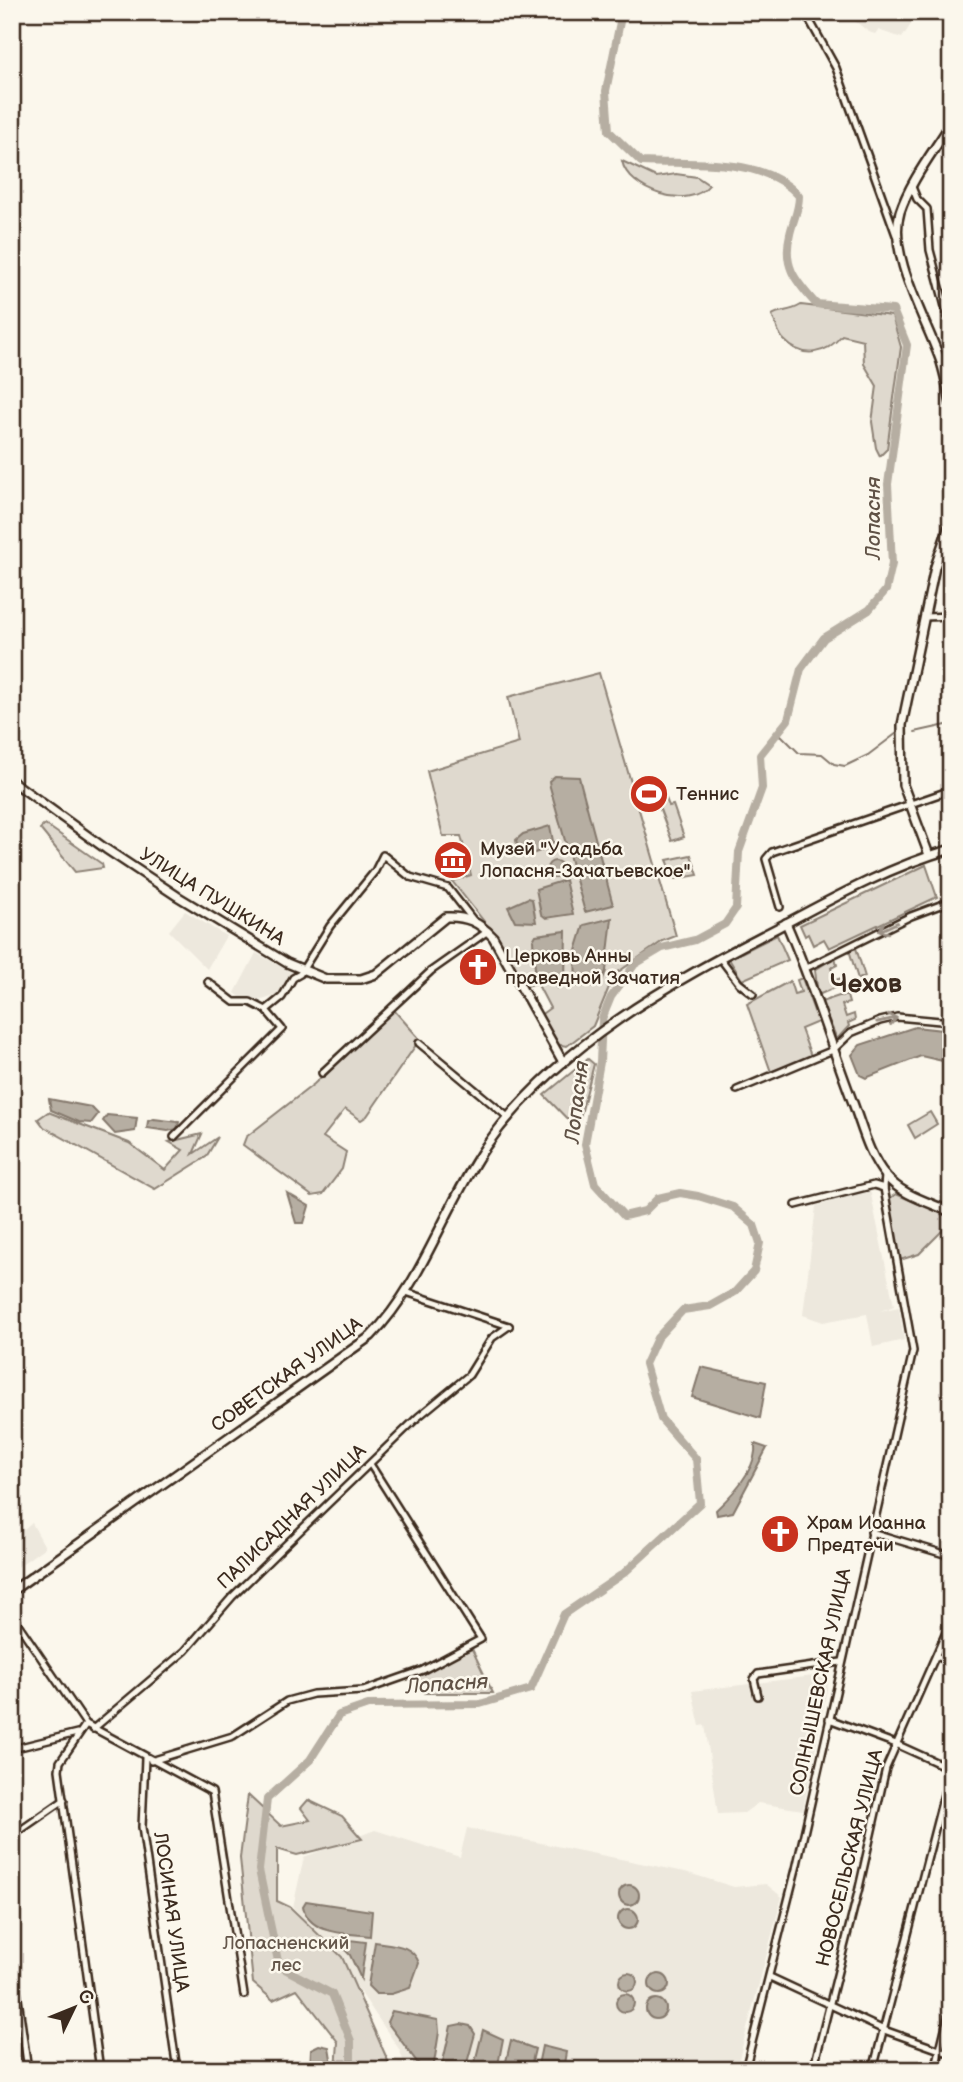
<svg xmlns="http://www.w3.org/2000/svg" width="963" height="2082" viewBox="0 0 963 2082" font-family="'Balsamiq Sans',sans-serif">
<rect width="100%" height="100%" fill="#fbf7ec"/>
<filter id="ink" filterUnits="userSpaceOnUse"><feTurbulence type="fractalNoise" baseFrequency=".0143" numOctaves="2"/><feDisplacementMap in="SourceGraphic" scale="14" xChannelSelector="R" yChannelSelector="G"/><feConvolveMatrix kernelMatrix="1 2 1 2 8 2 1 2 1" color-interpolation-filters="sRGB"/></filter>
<g filter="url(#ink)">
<g fill="#ede8dd">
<polygon points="843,12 919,12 902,38 878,30 875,34 869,32"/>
<polygon points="185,911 226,936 207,969 169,931"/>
<polygon points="256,953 293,973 278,995 262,1000 240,997 235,993"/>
<polygon points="870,1190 894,1306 880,1311 899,1307 904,1340 873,1347 867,1314 823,1322 803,1315 816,1206"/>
<polygon points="12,1506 24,1530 32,1523 45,1547 12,1571"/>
<polygon points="830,1674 803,1810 758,1803 744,1813 718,1814 705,1725 700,1726 692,1691"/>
<polygon points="467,1828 685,1872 734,1887 766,1884 782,1897 736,2070 407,2070 399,2049 338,1959 293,1907 304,1857 375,1830 460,1857"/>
</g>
<g fill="#dfd9ce" stroke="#8d8276" stroke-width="2">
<path d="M622,161l34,16 20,-3 21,3 12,8c-20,26 -81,6 -87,-24z"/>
<path d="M801,305l91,11 9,31 -14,102 -7,7 -4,-8 -4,-26 5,-36 -13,-22 -1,-24 -21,-5c-15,19 -39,25 -58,5 -6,-6 -9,-18 -12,-25 9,-6 16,-2 29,-10z"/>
<polygon points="599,673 676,936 663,941 614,975 593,1026 567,1046 554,1044 539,1016 550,1008 537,983 523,987 490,929 452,881 471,875 461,836 443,836 427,771 519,743 508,697"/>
<polygon points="660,783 669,806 673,805 684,837 672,841 656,799 647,802 642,789"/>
<polygon points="45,824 102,864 103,868 75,872 40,829"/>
<polygon points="691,855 698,875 675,879 667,860"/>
<polygon points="926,865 937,897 829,948 824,939 813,945 808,934 805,936 800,925"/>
<polygon points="777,935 788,960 742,980 729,959"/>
<polygon points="856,948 865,977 858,979 849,950"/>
<polygon points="835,957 837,965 831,968 835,980 842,978 844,984 818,995 815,970"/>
<polygon points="802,978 818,1022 801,1029 811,1056 771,1072 747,1004 790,981 794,994 801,992 797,980"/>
<polygon points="839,996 847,996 849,1003 842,1005 846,1017 854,1014 855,1020 848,1023 849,1026 837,1039 821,1002"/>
<polygon points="393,1009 418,1037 418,1042 367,1116 361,1120 345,1109 323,1137 346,1152 342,1169 323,1194 312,1196 243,1145 246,1137 314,1084"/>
<polygon points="588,1059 594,1064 577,1129 544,1095"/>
<polygon points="48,1112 129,1143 165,1170 183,1150 169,1142 202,1134 193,1154 218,1137 206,1157 155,1189 44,1127 38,1119"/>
<polygon points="930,1112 937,1124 915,1138 908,1125"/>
<polygon points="896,1194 949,1217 951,1222 919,1254 900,1260 889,1199"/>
<polygon points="472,1649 493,1693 425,1693 416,1674"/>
<polygon points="248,1795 281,1826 310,1820 301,1808 308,1800 342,1816 362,1839 297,1855 277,1849 277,1901 290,1907 342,1957 392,2070 336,2070 338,2042 297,1989 273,2000 253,1983 240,1858"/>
</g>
<g fill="#b6aea2" stroke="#85796d" stroke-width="2">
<polygon points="555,776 579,777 613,905 585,912 550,787 549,781"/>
<polygon points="550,826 554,846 529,855 518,853 516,840 523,834"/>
<circle cx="555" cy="869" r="8"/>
<polygon points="565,880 573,914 546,918 541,914 536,889"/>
<polygon points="528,898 532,899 536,922 515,921 508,907"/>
<polygon points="612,918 606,971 600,986 576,986 575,954 584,925"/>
<polygon points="566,931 565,982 558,988 548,977 539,978 535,969 533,940 536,935"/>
<polygon points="915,1027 951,1031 951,1063 921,1056 866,1078 860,1075 852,1055 860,1045"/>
<polygon points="49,1099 91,1107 98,1114 91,1123 79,1122 51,1110"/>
<polygon points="107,1115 137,1118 135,1131 115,1134 103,1121"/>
<polygon points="154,1119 179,1122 177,1129 168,1131 147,1128 148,1121"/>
<polygon points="287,1193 309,1206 304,1223 296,1223"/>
<polygon points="701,1367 766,1382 760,1418 692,1397"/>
<path d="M755,1444l12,4 -34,64 -16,3 -1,-5c16,-15 42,-43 39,-66z"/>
<circle cx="629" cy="1895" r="10"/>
<path d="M306,1901l66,10 -2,25c-23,-3 -62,-1 -67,-30z"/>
<circle cx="628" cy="1919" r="10"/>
<polygon points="334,1938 366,1942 361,1979 350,1955"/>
<path d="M375,1942c18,3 37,2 44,21l-9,25 -19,6h-15l-8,-8z"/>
<circle cx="628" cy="1982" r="9"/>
<circle cx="659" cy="1984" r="10"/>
<circle cx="625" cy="2003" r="9"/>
<circle cx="656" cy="2009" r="10"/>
<polygon points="392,2011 438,2020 439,2032 433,2070 423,2070 387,2022"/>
<polygon points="461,2024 470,2026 475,2034 465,2070 441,2070 451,2026"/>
<polygon points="483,2030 503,2039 497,2070 473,2070"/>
<polygon points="511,2040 535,2049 530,2070 504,2070"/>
<polygon points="319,2045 329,2047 333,2070 310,2070 311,2049"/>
<polygon points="542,2046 566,2052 563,2070 537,2070"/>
</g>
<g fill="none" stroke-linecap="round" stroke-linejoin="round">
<g stroke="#85796d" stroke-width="2">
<polyline points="778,732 799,753 822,754 834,764 845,766 868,755 897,733"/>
<polyline points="915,732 951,724"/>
</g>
<path stroke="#b6aea2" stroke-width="8" d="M351,2070v-29l-19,-47 -53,-28 -20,-96 8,-71 43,-39 29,-45 29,-10 112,-1 51,-15 33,-75 60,-41 76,-70 -4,-44 -35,-40 -16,-55 12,-26 26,-28 27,-4 25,-14 19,-21 6,-28 -6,-18 -21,-18 -35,-11 -18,-3 -22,5 -13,13 -21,5 -29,-32 -10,-40 15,-82 2,-43 9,-22 24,-33 27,-16 33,-8 30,-16 11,-16 3,-56 23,-64 -2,-33 28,-35 13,-51 23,-31 45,-28 17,-20 6,-26 -4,-80 19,-139 -14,-35 -77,-6c-20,-23 -34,-37 -26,-70 3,-14 9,-23 9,-38 -37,-41 -107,-31 -158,-34l-32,-31 -3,-40 16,-79"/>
<g stroke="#3b2a1e" stroke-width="10">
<g id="minor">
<polyline points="805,12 836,68 896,235"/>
<polyline points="912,187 917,199 927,209 930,250 951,329"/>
<polyline points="925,617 951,616"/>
<polyline points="780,907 766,859 772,852 951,790"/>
<polyline points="720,958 739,983 753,994"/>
<polyline points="806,968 911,916 951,901"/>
<polyline points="208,982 234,1002 250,1002 266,1010"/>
<polyline points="419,1043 509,1118"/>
<polyline points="322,1073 431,971 488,931"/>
<polyline points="737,1090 833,1050 851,1033 880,1021 897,1017 951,1022"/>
<polyline points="174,1137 282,1029 266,1010 282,997 293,978 300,974 330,926 375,871 383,855 410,877 448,888 473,920"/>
<polyline points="796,1205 874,1185 884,1188"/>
<polyline points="406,1292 509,1326"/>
<polyline points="871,1532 951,1556"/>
<polyline points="12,1615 86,1724 212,1792 244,1995"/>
<polyline points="936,1656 951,1662"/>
<polyline points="758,1696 754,1679 758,1674 841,1662"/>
<polyline points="829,1719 896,1744 951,1769"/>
<polyline points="86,1724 60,1762 59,1770 100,2070"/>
<polyline points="93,1729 185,1651 232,1597 278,1552 418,1417 469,1375 492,1338 509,1326"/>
<polyline points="12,1749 77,1733"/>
<polyline points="145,1758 142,1827 177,2070"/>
<polyline points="151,1761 233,1736 287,1701 313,1694 363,1691 423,1670 481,1639 370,1464"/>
<polyline points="12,1836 64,1800"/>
<polyline points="12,1956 28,2070"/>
<polyline points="770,1977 884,2030 951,2054"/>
<polyline points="745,2070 796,1869 913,1351 884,1188 885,1176"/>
<polyline points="813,2070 859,1888 886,1768 951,1621"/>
<polyline points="873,2070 951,1767"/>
<polyline points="935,2070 951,2004"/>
</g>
</g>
<g stroke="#3b2a1e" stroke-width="12">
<g id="major">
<path d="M951,123c-17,28 -41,58 -51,89 -13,42 27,109 41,150 4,13 7,28 10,42"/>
<path d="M12,781l94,68 71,47 110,67 39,16h35l15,-5 70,-57c20,-1 33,5 47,20l70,125"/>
<polyline points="929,855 903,785 902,725 935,567 951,520"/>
<path d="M786,923c26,58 44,120 67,180 9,24 16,53 33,73 15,19 43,26 65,36"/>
<path d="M12,1591l359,-255c52,-53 73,-129 115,-190 71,-101 184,-163 291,-218 56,-30 112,-61 174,-79"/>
</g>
</g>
<use href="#minor" stroke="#fbf7ec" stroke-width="5"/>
<use href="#major" stroke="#fbf7ec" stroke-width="7"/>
</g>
<defs><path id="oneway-shaft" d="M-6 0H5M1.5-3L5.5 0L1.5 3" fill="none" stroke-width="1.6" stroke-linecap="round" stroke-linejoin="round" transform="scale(1.75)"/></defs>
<g stroke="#9b9085">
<use href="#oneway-shaft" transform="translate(888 927) rotate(155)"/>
<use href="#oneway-shaft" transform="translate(887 1020) rotate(-12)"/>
</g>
</g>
<defs>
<g id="stadium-disc" transform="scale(2.0125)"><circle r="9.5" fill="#c8321e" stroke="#fbf7ec"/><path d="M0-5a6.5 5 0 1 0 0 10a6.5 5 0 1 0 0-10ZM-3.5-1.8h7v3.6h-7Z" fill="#fff"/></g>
<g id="museum-disc" transform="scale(2.0125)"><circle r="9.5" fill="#c8321e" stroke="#fbf7ec"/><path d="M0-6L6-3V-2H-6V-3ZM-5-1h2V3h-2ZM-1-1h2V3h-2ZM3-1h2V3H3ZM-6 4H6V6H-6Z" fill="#fff"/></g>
<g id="church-disc" transform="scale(2.0125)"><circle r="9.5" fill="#c8321e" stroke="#fbf7ec"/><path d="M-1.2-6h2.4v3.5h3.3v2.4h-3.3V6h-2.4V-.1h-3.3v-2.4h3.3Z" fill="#fff"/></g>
</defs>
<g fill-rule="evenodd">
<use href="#stadium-disc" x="649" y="794"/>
<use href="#museum-disc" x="453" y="860"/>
<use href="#church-disc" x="478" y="967"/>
<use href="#church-disc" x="780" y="1534"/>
</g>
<g text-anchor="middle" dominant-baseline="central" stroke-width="5" stroke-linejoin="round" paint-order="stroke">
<g font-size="19" fill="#3b2a1e" stroke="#fbf7ec" text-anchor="start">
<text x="676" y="794">Теннис</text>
<text x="480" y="849">Музей "Усадьба<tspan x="480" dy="22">Лопасня-Зачатьевское"</tspan></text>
<text x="505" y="956">Церковь Анны<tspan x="505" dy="22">праведной Зачатия</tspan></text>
<text x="807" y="1523">Храм Иоанна<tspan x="807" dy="22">Предтечи</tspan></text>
</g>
<g font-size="19" fill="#3b2a1e" stroke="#fbf7ec">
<text transform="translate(212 897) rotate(32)">УЛИЦА ПУШКИНА</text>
<text transform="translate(287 1375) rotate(-36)">СОВЕТСКАЯ УЛИЦА</text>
<text transform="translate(292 1517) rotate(-44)">ПАЛИСАДНАЯ УЛИЦА</text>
<text transform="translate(821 1682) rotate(-78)">СОЛНЫШЕВСКАЯ УЛИЦА</text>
<text transform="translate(850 1858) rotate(-76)">НОВОСЕЛЬСКАЯ УЛИЦА</text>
<text transform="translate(171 1912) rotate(82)">ЛОСИНАЯ УЛИЦА</text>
</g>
<g font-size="19" fill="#64564a" stroke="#fbf7ec">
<text x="286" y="1943">Лопасненский<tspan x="286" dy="22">лес</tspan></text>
</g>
<g font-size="21" font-style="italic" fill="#605246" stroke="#fbf7ec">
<text transform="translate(873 518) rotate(-90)">Лопасня</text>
<text transform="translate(577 1102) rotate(-83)">Лопасня</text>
<text transform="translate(447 1684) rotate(-4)">Лопасня</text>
</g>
<g font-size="26" font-weight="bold" fill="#3b2a1e" stroke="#fbf7ec">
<text x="866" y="984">Чехов</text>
</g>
</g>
<rect width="963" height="2082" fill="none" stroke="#fbf7ec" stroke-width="42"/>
<rect x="21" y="21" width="921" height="2040" fill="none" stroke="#3b2a1e" stroke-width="2.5" filter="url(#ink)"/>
<g transform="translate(74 2008) rotate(47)" stroke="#fbf7ec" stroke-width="5" paint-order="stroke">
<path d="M0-5L12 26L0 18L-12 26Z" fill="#3b2a1e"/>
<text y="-10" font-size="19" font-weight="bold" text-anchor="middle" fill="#3b2a1e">С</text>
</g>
</svg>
